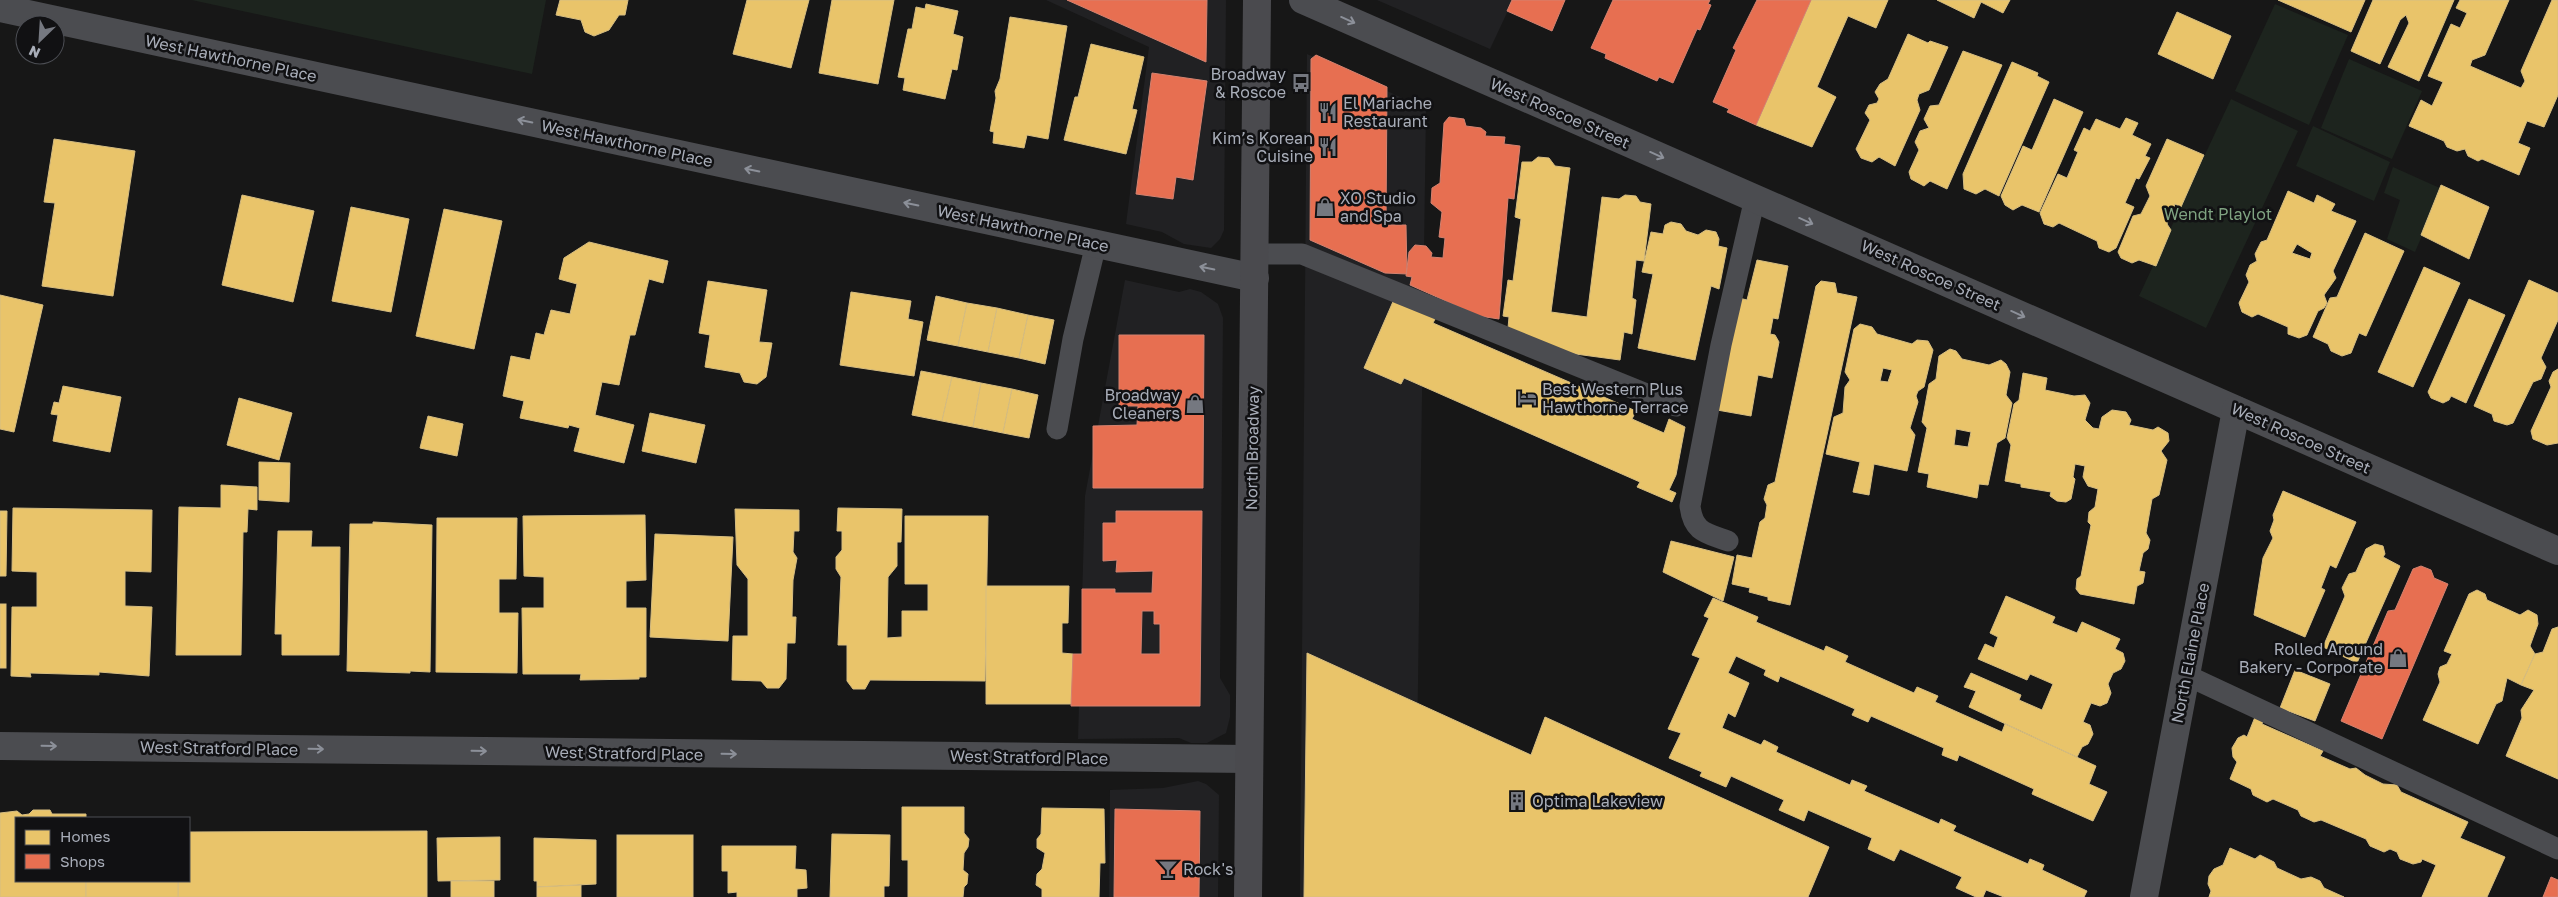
<svg xmlns="http://www.w3.org/2000/svg" width="2558" height="897" viewBox="0 0 2558 897" font-family="'Golos Text',sans-serif">
<rect width="100%" height="100%" fill="#171717"/>
<g fill="#212123">
<polygon points="1046,0 1226,0 1224,230 1220,239 1211,248 1184,244 1162,232 1126,224 1149,47"/>
<polygon points="1377,0 1513,0 1490,49"/>
<polygon points="1307,54 1426,109 1415,897 1300,897"/>
<polygon points="1125,280 1179,292 1190,289 1201,292 1218,304 1223,318 1220,678 1230,695 1230,717 1226,733 1207,743 1191,743 1179,738 1078,739 1085,496"/>
<polygon points="1198,781 1206,784 1219,795 1218,897 1109,897 1110,790 1163,788"/>
</g>
<g fill="#1d241e">
<polygon points="192,0 546,0 532,74"/>
<polygon points="2275,4 2348,35 2309,125 2235,91"/>
<polygon points="2349,59 2422,91 2392,159 2321,128"/>
<polygon points="2231,99 2298,131 2206,328 2139,296"/>
<polygon points="2313,126 2390,162 2374,201 2296,166"/>
<polygon points="2393,167 2442,189 2415,252 2387,239 2400,200 2384,193"/>
</g>
<g fill="#e9c46a" stroke="#d6bd81" fill-rule="evenodd">
<polygon points="560,0 628,0 625,15 619,15 609,30 594,36 585,32 581,20 556,15"/>
<polygon points="747,0 809,0 791,68 733,54"/>
<polygon points="832,0 894,0 878,84 819,73"/>
<polygon points="1811,0 1888,0 1876,28 1848,16 1817,87 1836,97 1812,147 1756,125"/>
<polygon points="1937,0 2010,0 2003,13 1981,2 1974,18"/>
<polygon points="2278,0 2365,0 2351,32"/>
<polygon points="2373,0 2454,0 2419,81 2388,67 2409,23 2406,15 2400,20 2380,64 2351,51"/>
<polygon points="2460,0 2509,0 2485,55 2472,60 2470,66 2521,88 2525,81 2521,71 2552,0 2558,0 2558,95 2544,127 2527,121 2518,143 2530,148 2519,175 2482,159 2478,161 2468,156 2465,149 2457,151 2447,147 2444,141 2409,126 2421,100 2432,106 2443,82 2428,76 2451,24 2460,28 2467,13 2456,8"/>
<polygon points="926,4 958,11 953,34 963,37 957,70 952,69 945,99 903,90 905,78 898,77 908,29 912,29 916,7 925,9"/>
<polygon points="2177,12 2231,36 2213,79 2158,54"/>
<polygon points="1010,17 1067,26 1048,139 1027,135 1024,148 993,143 994,132 990,131 996,98 995,91 1000,79"/>
<polygon points="1908,34 1928,43 1930,41 1948,47 1929,90 1919,94 1917,100 1920,110 1895,166 1879,157 1872,162 1861,158 1856,149 1870,120 1865,113 1869,105 1877,103 1879,99 1875,92 1880,84 1888,79"/>
<polygon points="1091,44 1144,57 1132,109 1137,110 1126,154 1064,140 1075,97 1078,97"/>
<polygon points="1963,51 2002,65 1947,189 1930,181 1924,186 1911,179 1909,172 1919,150 1915,142 1920,131 1929,128 1924,119 1930,106 1939,105"/>
<polygon points="2012,62 2038,73 2037,76 2049,82 1999,196 1985,189 1976,194 1964,189 1963,174"/>
<polygon points="2054,99 2083,112 2039,212 2022,205 2013,210 2005,205 2001,196 2023,146 2032,150"/>
<polygon points="2126,118 2138,123 2132,135 2151,144 2145,156 2150,158 2139,179 2136,178 2125,203 2134,207 2116,248 2109,252 2099,248 2097,241 2059,223 2053,227 2044,224 2040,213 2058,174 2067,178 2078,152 2074,150 2084,128 2090,131 2096,119 2120,129"/>
<polygon points="54,139 135,151 113,296 42,286 55,203 44,202"/>
<polygon points="2167,139 2204,155 2181,207 2175,204 2167,224 2171,230 2156,266 2139,260 2132,263 2121,258 2118,252 2133,216 2141,214 2150,196 2146,186"/>
<polygon points="1538,157 1549,158 1555,166 1570,168 1551,312 1587,317 1602,197 1619,199 1625,195 1636,196 1640,202 1651,204 1644,261 1636,260 1632,298 1636,300 1632,334 1624,332 1620,360 1568,353 1508,328 1509,317 1503,316 1508,280 1513,281 1521,219 1515,217 1522,162 1532,162"/>
<polygon points="2441,185 2489,207 2469,259 2421,235"/>
<path d="M2288,191l26,12 3,-8 18,9 -4,7 25,10 -23,50 3,7 -12,17 3,8 -3,5 -6,3 -11,24 -8,3 -11,-4v-7l-30,-13 -6,3 -10,-5 -3,-9 10,-21 -3,-7 4,-10 7,-4 -2,-7 6,-12 6,-2zM2297,244l15,9 -2,6 -18,-6z"/>
<polygon points="242,195 314,211 293,302 222,285"/>
<polygon points="351,207 409,219 391,312 332,301"/>
<polygon points="444,209 502,221 474,349 416,336"/>
<polygon points="1671,222 1681,224 1686,231 1698,235 1706,230 1716,232 1719,239 1718,246 1727,248 1719,289 1711,286 1695,360 1638,348 1653,274 1642,272 1651,232 1663,234 1665,225"/>
<polygon points="2365,233 2404,251 2366,336 2359,333 2351,353 2342,356 2331,351 2328,344 2313,337 2330,298 2337,297"/>
<polygon points="589,242 668,261 663,283 649,279 635,335 630,335 619,385 602,382 595,415 634,425 624,463 574,451 580,428 569,425 568,428 520,418 524,401 503,396 511,356 530,360 536,333 544,335 551,310 570,314 577,284 559,279 564,258"/>
<polygon points="1757,260 1788,266 1778,319 1773,318 1770,334 1775,335 1779,342 1772,378 1758,375 1751,416 1717,410 1739,298 1747,300"/>
<polygon points="2424,267 2460,283 2413,387 2378,372"/>
<polygon points="2529,280 2558,293 2558,320 2541,358 2546,367 2541,379 2533,382 2513,423 2507,425 2494,421 2492,414 2474,406"/>
<polygon points="708,281 767,290 759,342 772,343 766,377 757,384 744,382 740,373 705,367 710,335 699,333"/>
<polygon points="1821,281 1835,283 1837,293 1857,297 1790,605 1768,600 1768,597 1749,592 1750,588 1732,584 1737,555 1752,558 1760,522 1765,518 1767,505 1764,499 1768,485 1775,482 1816,286"/>
<polygon points="851,292 911,301 908,319 923,322 914,376 840,365"/>
<polygon points="0,295 43,305 14,432 0,429"/>
<polygon points="936,296 967,303 958,346 927,340"/>
<polygon points="1395,297 1437,315 1433,323 1636,411 1632,419 1664,433 1669,419 1685,427 1676,475 1669,490 1676,493 1672,502 1637,487 1640,482 1404,378 1401,384 1364,368"/>
<polygon points="2469,299 2505,315 2466,403 2451,396 2449,400 2443,403 2431,398 2428,392"/>
<polygon points="967,303 997,308 988,352 958,346"/>
<polygon points="997,308 1028,315 1019,358 988,352"/>
<polygon points="1028,315 1054,320 1045,364 1019,358"/>
<path d="M1860,324l12,3 5,7 35,10 5,-4 11,1 5,9 -9,37 -6,4 -2,5 2,6 -8,26 5,7 -8,36 -33,-7 -5,31 -16,-3 7,-30 -34,-8 8,-37 9,-4 2,-26 5,-7 -5,-8 9,-43zM1883,368l9,2 -4,12 -8,-1z"/>
<path d="M1950,349l6,2 6,8 27,6 12,-5 5,4 4,8 -4,23 6,8 -7,35 -8,5 -9,42 -9,-1 -2,14 -50,-11 2,-13 -11,-2 9,-44 -5,-6 7,-38 7,-5 3,-23zM1956,429l15,3 -3,15 -14,-2z"/>
<polygon points="2558,369 2558,443 2547,445 2533,439 2531,431 2551,387 2549,381 2553,372"/>
<polygon points="921,371 952,377 942,421 912,415"/>
<polygon points="2023,373 2047,378 2045,390 2074,396 2085,395 2090,403 2085,420 2093,428 2099,429 2102,417 2112,410 2126,412 2131,420 2129,425 2153,430 2158,427 2168,433 2169,441 2161,451 2167,460 2159,495 2152,499 2146,533 2150,540 2148,549 2143,553 2139,571 2145,572 2143,583 2137,586 2134,604 2080,594 2076,589 2077,579 2081,576 2091,525 2088,522 2089,512 2095,507 2098,489 2088,486 2083,477 2085,466 2075,464 2073,477 2075,479 2071,499 2066,502 2057,501 2050,496 2051,492 2021,487 2021,484 2005,481 2011,445 2007,438 2014,404 2019,400"/>
<polygon points="952,377 981,383 973,427 942,421"/>
<polygon points="981,383 1012,389 1003,433 973,427"/>
<polygon points="63,386 121,397 110,452 53,441 58,415 51,414 54,402 59,403"/>
<polygon points="1012,389 1038,395 1029,438 1003,433"/>
<polygon points="239,398 292,413 279,460 227,445"/>
<polygon points="650,413 705,425 696,463 642,451"/>
<polygon points="428,416 463,424 457,456 420,448"/>
<polygon points="259,462 290,463 289,502 259,500"/>
<polygon points="221,485 257,487 257,510 248,509 247,532 243,532 241,655 176,655 179,507 221,508"/>
<polygon points="2283,491 2356,522 2336,568 2330,565 2321,588 2325,590 2305,637 2254,615 2263,558 2273,538 2270,531 2274,520 2273,515"/>
<polygon points="13,508 152,510 151,572 125,571 125,606 152,607 149,676 99,672 99,675 30,673 31,677 11,676 12,607 37,607 37,572 12,571"/>
<polygon points="838,508 902,509 901,542 897,542 897,566 888,577 887,638 902,637 902,611 928,611 928,584 905,584 905,516 988,516 985,681 870,680 865,689 853,689 847,681 847,645 838,645 841,577 836,569 836,557 842,550 842,531 837,531"/>
<polygon points="735,509 799,510 799,531 794,531 793,552 797,558 793,580 792,617 796,617 795,643 787,643 786,679 779,688 767,688 761,681 732,680 733,636 748,636 748,579 737,565"/>
<polygon points="0,511 7,511 6,576 0,576"/>
<polygon points="645,515 646,580 626,581 626,608 646,608 646,677 639,677 639,679 580,680 581,674 523,674 522,608 544,608 544,577 524,576 523,516"/>
<polygon points="437,518 517,518 516,579 499,579 499,613 518,613 517,673 436,672"/>
<polygon points="373,522 432,525 430,672 410,671 410,673 347,671 350,524 373,524"/>
<polygon points="278,531 312,531 311,547 340,547 339,655 282,655 282,634 275,634"/>
<polygon points="655,534 733,537 728,641 650,637"/>
<polygon points="1671,541 1734,557 1723,601 1663,572"/>
<polygon points="2375,544 2383,546 2385,554 2383,557 2400,566 2357,663 2323,647 2345,596 2342,588 2349,574 2356,572 2366,549"/>
<polygon points="986,586 1069,586 1068,623 1062,623 1062,653 1073,654 1072,704 986,704"/>
<polygon points="2477,590 2485,594 2487,600 2520,615 2528,610 2537,615 2538,624 2530,646 2535,654 2521,685 2507,678 2502,701 2496,704 2478,744 2423,720 2440,682 2438,674 2440,667 2447,664 2452,654 2444,651 2469,594"/>
<polygon points="2006,596 2055,617 2052,623 2077,633 2082,622 2120,639 2115,649 2123,653 2125,661 2121,669 2113,673 2108,684 2111,693 2107,703 2100,706 2091,703 2083,722 2090,725 2093,734 2088,744 2082,747 2077,757 1969,707 1976,691 1964,687 1971,673 2021,695 2019,700 2042,710 2053,684 2030,674 2027,680 1978,659 1985,644 1994,648 1998,637 1990,633"/>
<polygon points="1713,598 1758,617 1756,622 1824,651 1826,646 1848,656 1845,662 1914,693 1917,687 1938,696 1935,702 2002,732 2005,724 2096,766 2089,784 2107,792 2093,821 2032,794 2034,789 1959,755 1957,761 1942,755 1944,748 1871,716 1868,722 1852,715 1855,709 1780,676 1778,682 1764,675 1766,670 1736,656 1728,673 1749,683 1735,717 1728,713 1722,728 1761,745 1764,740 1778,747 1776,752 1850,785 1852,780 1867,786 1864,791 1939,824 1941,819 1956,826 1953,831 2028,864 2030,859 2044,865 2042,870 2087,891 2084,897 2004,897 1986,890 1983,897 1976,897 1956,888 1962,877 1900,849 1894,861 1868,849 1872,838 1808,810 1804,821 1779,810 1784,800 1731,776 1726,787 1700,776 1702,772 1669,758 1681,733 1668,729 1700,658 1692,655 1709,618 1704,616"/>
<rect x="0" y="604" width="6" height="64"/>
<polygon points="2558,627 2558,779 2506,756 2522,718 2521,710 2534,690 2521,685 2535,654 2543,652 2552,629"/>
<polygon points="1307,653 1531,755 1545,717 1829,847 1808,897 1304,897"/>
<polygon points="2295,670 2330,684 2315,721 2280,708"/>
<polygon points="2255,717 2263,721 2262,724 2323,751 2320,756 2350,769 2356,768 2365,775 2383,784 2397,785 2401,792 2468,822 2460,838 2505,857 2487,897 2422,897 2436,865 2422,859 2421,862 2413,864 2400,859 2397,852 2390,849 2384,852 2370,846 2366,839 2321,820 2314,822 2301,816 2298,810 2273,799 2267,802 2253,795 2251,789 2230,779 2237,762 2233,757 2232,748 2238,738 2244,735 2247,737"/>
<polygon points="902,807 964,807 964,833 969,839 968,847 964,853 963,870 968,874 967,884 964,887 963,897 908,897 908,860 902,860"/>
<polygon points="1042,808 1104,809 1105,863 1100,863 1099,897 1042,897 1042,889 1036,885 1037,874 1042,869 1045,853 1037,848 1037,839 1041,834"/>
<polygon points="33,810 50,810 52,814 86,814 86,818 16,818 16,881 86,881 86,897 0,897 0,813 17,811 22,815 29,814"/>
<polygon points="427,831 427,897 178,897 178,881 189,881 189,832"/>
<polygon points="832,834 890,835 889,886 884,886 884,897 830,897"/>
<rect x="617" y="835" width="76" height="62"/>
<polygon points="500,837 500,880 438,881 437,838"/>
<polygon points="534,838 596,840 596,884 537,887 537,881 534,881"/>
<polygon points="722,846 796,846 795,869 806,870 807,888 797,889 797,897 737,897 737,892 728,893 728,871 722,871"/>
<polygon points="2230,848 2255,859 2260,855 2274,862 2277,868 2301,879 2311,877 2320,881 2324,888 2344,897 2209,897 2211,891 2208,884 2209,876 2214,869 2223,865"/>
<rect x="86" y="881" width="92" height="16"/>
<rect x="451" y="881" width="43" height="16"/>
<polygon points="581,885 581,897 537,897 537,887"/>
</g>
<g fill="#e76f51" stroke="#d48270" fill-rule="evenodd">
<polygon points="1067,0 1207,0 1206,62"/>
<polygon points="1512,0 1565,0 1552,31 1507,11"/>
<polygon points="1613,0 1710,0 1708,4 1711,5 1700,30 1697,29 1673,83 1659,77 1657,81 1605,58 1606,54 1591,48"/>
<polygon points="1757,0 1811,0 1756,125 1727,112 1729,109 1713,102 1736,50 1733,48"/>
<polygon points="1316,55 1387,87 1386,225 1406,225 1407,274 1385,273 1310,240 1311,59"/>
<polygon points="1152,73 1207,81 1193,180 1176,177 1173,199 1136,194"/>
<polygon points="1449,117 1464,119 1466,126 1481,128 1486,132 1485,136 1505,137 1504,144 1520,146 1514,199 1508,198 1499,319 1479,316 1410,285 1412,277 1406,276 1409,252 1415,245 1426,246 1432,253 1431,257 1443,258 1445,238 1439,237 1442,212 1431,203 1432,188 1440,183 1444,123"/>
<polygon points="1119,335 1204,335 1203,488 1093,488 1093,426 1137,425 1138,406 1119,406"/>
<path d="M1116,511h86l-2,195h-129l2,-52h9v-65h33v4h37l1,-22 -37,1 1,-12 -14,1v-38h13zM1142,611h12v13h6v30h-19z"/>
<polygon points="2421,566 2431,570 2434,578 2448,584 2382,739 2341,721 2388,611 2395,610 2413,569"/>
<polygon points="1115,809 1200,811 1199,897 1114,897"/>
<polygon points="2551,877 2558,880 2558,897 2543,897"/>
</g>
<g fill="none" stroke-linecap="round" stroke-linejoin="round">
<g stroke="#4b4c50" stroke-width="21">
<polyline points="1254,254 1302,254 1676,406"/>
<polyline points="1057,429 1073,339 1096,244"/>
<path d="M1728,541c-22,-8 -35,-9 -38,-35l31,-161 34,-147"/>
<polyline points="2186,675 2558,849"/>
</g>
<g stroke="#4b4c50" stroke-width="28">
<polyline points="1303,0 2558,551"/>
<polyline points="0,8 1255,278"/>
<polyline points="0,746 1249,759"/>
<polyline points="2144,897 2236,410"/>
</g>
<polyline stroke="#4a4a4e" stroke-width="28" points="1248,897 1257,0"/>
</g>
<defs><path id="oneway-shaft" d="M-6 0H5M1.5-3L5.5 0L1.5 3" fill="none" stroke-width="1.6" stroke-linecap="round" stroke-linejoin="round" transform="scale(1.25)"/></defs>
<g stroke="#8c9099">
<use href="#oneway-shaft" transform="translate(1348 20) rotate(24)"/>
<use href="#oneway-shaft" transform="translate(525 121) rotate(-168)"/>
<use href="#oneway-shaft" transform="translate(1657 155) rotate(24)"/>
<use href="#oneway-shaft" transform="translate(752 170) rotate(-168)"/>
<use href="#oneway-shaft" transform="translate(911 204) rotate(-168)"/>
<use href="#oneway-shaft" transform="translate(1806 221) rotate(24)"/>
<use href="#oneway-shaft" transform="translate(1207 268) rotate(-168)"/>
<use href="#oneway-shaft" transform="translate(2018 314) rotate(24)"/>
<use href="#oneway-shaft" transform="translate(49 746) rotate(1)"/>
<use href="#oneway-shaft" transform="translate(316 749) rotate(1)"/>
<use href="#oneway-shaft" transform="translate(479 751) rotate(1)"/>
<use href="#oneway-shaft" transform="translate(729 754) rotate(1)"/>
</g>
<defs>
<g id="bus-bare" transform="scale(1.5)"><path d="M-5-6H5V4H4V6H2V4H-2V6H-4V4H-5ZM-3.5-4V0h7V-4ZM-3.5 1.2v1.5H-2V1.2ZM2 1.2v1.5H3.5V1.2Z" fill="#757880" stroke="#111113" stroke-width="2.5" paint-order="stroke"/></g>
<g id="restaurant-bare" transform="scale(1.5)"><path d="M-5-6h1v4h1v-4h1v4h1v-4h1v5L-1.5 .5V6h-2V.5L-5-1ZM5-6V6H3V1.5H1.5Q1.5-4 5-6Z" fill="#757880" stroke="#111113" stroke-width="2.5" paint-order="stroke"/></g>
<g id="shop-bare" transform="scale(1.5)"><path d="M-5-2.5h2.3a2.7 3.5 0 0 1 5.4 0H5L5.5 6h-11ZM-1.5-2.5h3a1.5 2.3 0 0 0-3 0Z" fill="#757880" stroke="#111113" stroke-width="2.5" paint-order="stroke"/></g>
<g id="hotel-bare" transform="scale(1.5)"><path d="M-6-4.5h1.5V1H6V5H4.5V3h-9V5H-6ZM-4 0a1.8 1.8 0 1 1 3.6 0ZM.5 0V-2.5h3Q6-2.5 6 0Z" fill="#757880" stroke="#111113" stroke-width="2.5" paint-order="stroke"/></g>
<g id="building-bare" transform="scale(1.5)"><path d="M-4-6H4V6H1V3H-1V6H-4ZM-2.5-4.3h1.7v1.8h-1.7ZM.8-4.3h1.7v1.8H.8ZM-2.5-1h1.7V.8h-1.7ZM.8-1h1.7V.8H.8Z" fill="#757880" stroke="#111113" stroke-width="2.5" paint-order="stroke"/></g>
<g id="bar-bare" transform="scale(1.5)"><path d="M-6-5H6L.8 .8V4.5H3.5V6h-7V4.5H-.8V.8Z" fill="#757880" stroke="#111113" stroke-width="2.5" paint-order="stroke"/></g>
</defs>
<g fill-rule="evenodd">
<use href="#bus-bare" x="1301" y="83"/>
<use href="#restaurant-bare" x="1328" y="112"/>
<use href="#restaurant-bare" x="1328" y="147"/>
<use href="#shop-bare" x="1325" y="207"/>
<use href="#hotel-bare" x="1527" y="398"/>
<use href="#shop-bare" x="1195" y="404"/>
<use href="#shop-bare" x="2398" y="658"/>
<use href="#building-bare" x="1517" y="801"/>
<use href="#bar-bare" x="1168" y="869"/>
</g>
<g text-anchor="middle" dominant-baseline="central" stroke-width="5" stroke-linejoin="round" paint-order="stroke">
<g font-size="16" fill="#a8adb8" stroke="#111113">
<text transform="translate(231 58) rotate(12)">West Hawthorne Place</text>
<text transform="translate(1560 113) rotate(24)">West Roscoe Street</text>
<text transform="translate(627 143) rotate(12)">West Hawthorne Place</text>
<text transform="translate(1023 228) rotate(12)">West Hawthorne Place</text>
<text transform="translate(1931 275) rotate(24)">West Roscoe Street</text>
<text transform="translate(2301 438) rotate(24)">West Roscoe Street</text>
<text transform="translate(1252 448) rotate(-89)">North Broadway</text>
<text transform="translate(2190 653) rotate(-79)">North Elaine Place</text>
<text transform="translate(219 748) rotate(1)">West Stratford Place</text>
<text transform="translate(624 753) rotate(1)">West Stratford Place</text>
<text transform="translate(1029 757) rotate(1)">West Stratford Place</text>
</g>
<g font-size="16" fill="#a8adb8" stroke="#111113" text-anchor="start">
<text x="1286" y="74" text-anchor="end">Broadway<tspan x="1286" dy="18">&amp; Roscoe</tspan></text>
<text x="1343" y="103">El Mariache<tspan x="1343" dy="18">Restaurant</tspan></text>
<text x="1313" y="138" text-anchor="end">Kim’s Korean<tspan x="1313" dy="18">Cuisine</tspan></text>
<text x="1340" y="198">XO Studio<tspan x="1340" dy="18">and Spa</tspan></text>
<text x="1542" y="389">Best Western Plus<tspan x="1542" dy="18">Hawthorne Terrace</tspan></text>
<text x="1180" y="395" text-anchor="end">Broadway<tspan x="1180" dy="18">Cleaners</tspan></text>
<text x="2383" y="649" text-anchor="end">Rolled Around<tspan x="2383" dy="18">Bakery - Corporate</tspan></text>
<text x="1532" y="801">Optima Lakeview</text>
<text x="1183" y="869">Rock's</text>
</g>
<g font-size="16" fill="#7fa381" stroke="#111113">
<text x="2218" y="214">Wendt Playlot</text>
</g>
</g>
<rect x="15" y="817" width="175" height="65" fill="#111113" stroke="#4d4f55"/>
<rect x="25" y="830" width="25" height="15" fill="#e9c46a" stroke="#4d4f55"/>
<text x="60" y="842" font-size="15" fill="#a8adb8">Homes</text>
<rect x="25" y="854" width="25" height="15" fill="#e76f51" stroke="#4d4f55"/>
<text x="60" y="867" font-size="15" fill="#a8adb8">Shops</text>
<g transform="translate(40 40) rotate(205)"><circle r="24" fill="#111113" stroke="#4d4f55"/>
<path d="M0-4L9 19L0 12L-9 19Z" fill="#757880"/>
<text y="-8" font-size="14" font-weight="bold" text-anchor="middle" fill="#a8adb8">N</text>
</g>
</svg>
